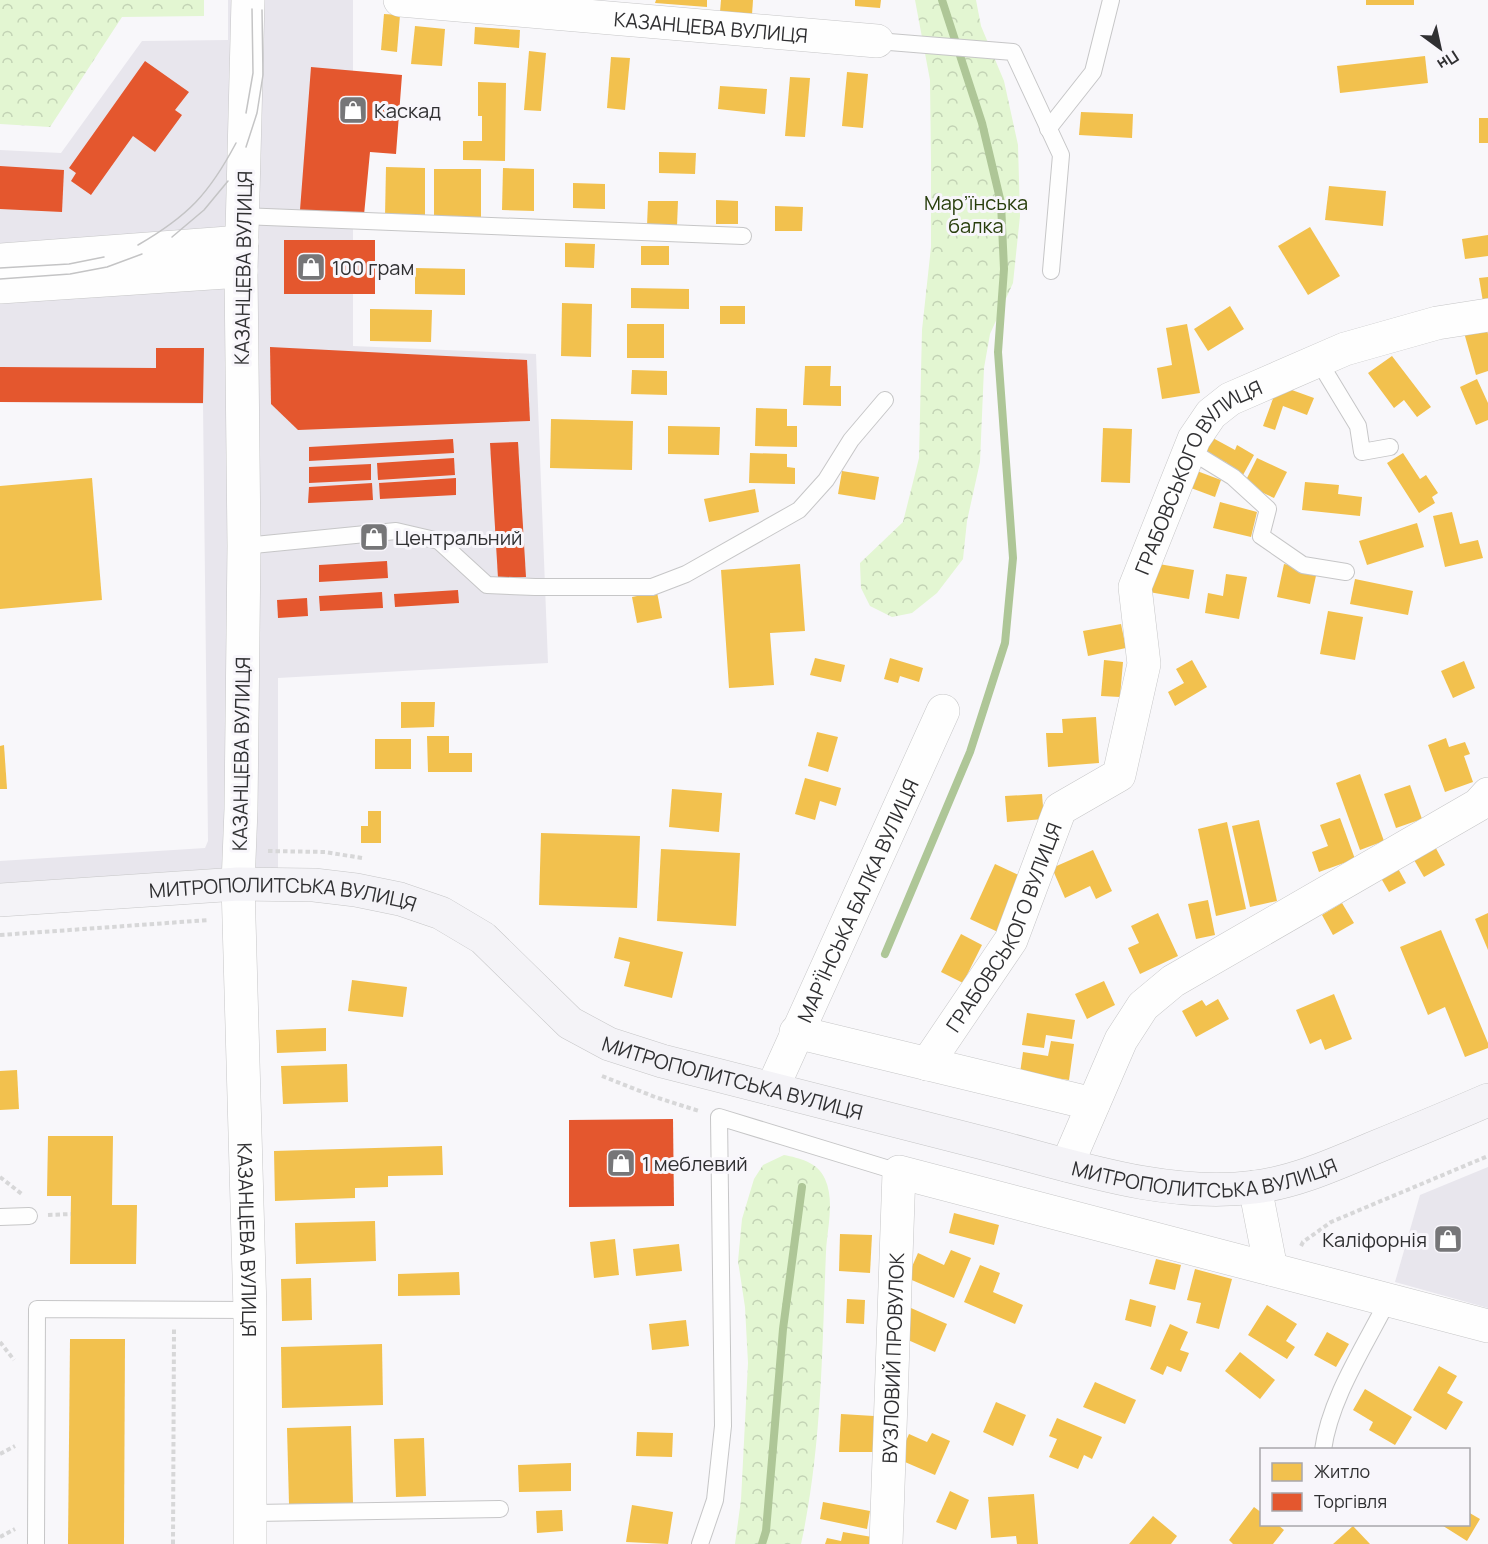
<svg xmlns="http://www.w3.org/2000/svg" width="1488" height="1544" viewBox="0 0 1488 1544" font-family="Manrope,sans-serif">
<defs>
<pattern id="forest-crowns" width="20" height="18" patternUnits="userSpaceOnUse" patternTransform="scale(1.5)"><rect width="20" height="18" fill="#e3f6d2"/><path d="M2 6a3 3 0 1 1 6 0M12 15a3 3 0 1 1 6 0" fill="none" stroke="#c3d3b5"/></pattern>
</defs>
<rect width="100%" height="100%" fill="#f8f7fa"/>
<g fill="#e8e6ed">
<polygon points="228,0 353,0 353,346 536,354 548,663 278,678 278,870 0,886 0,861 205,848 208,841 203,404 0,402 0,150 61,153 142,41 228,40"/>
<polygon points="1488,1167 1488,1308 1395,1282 1420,1195"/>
</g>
<g fill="url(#forest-crowns)">
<polygon points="0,0 204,0 204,16 122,17 50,127 0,124"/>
<polygon points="915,0 976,0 981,26 1004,81 1018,145 1020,216 1013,283 990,334 984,368 980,462 967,521 963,559 937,593 912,613 892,617 870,606 861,588 860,563 903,522 919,458 922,330 931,247 931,161 930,80"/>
<path d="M784,1155c15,3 34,7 41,24 10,22 2,50 1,73 -4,97 -4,196 -25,292h-66l6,-44 7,-137 -3,-56 -7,-46 4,-42 12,-40 9,-14z"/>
</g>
<g fill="#f2c14e">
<polygon points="656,0 707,0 707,7 655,3"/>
<polygon points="721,0 753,0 752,15 720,12"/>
<polygon points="855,0 881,0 880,8 855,6"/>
<rect x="1366" y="0" width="48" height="5"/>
<polygon points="384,14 400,15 397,52 381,50"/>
<polygon points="415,26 445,29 442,66 411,64"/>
<polygon points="475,27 520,30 519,48 474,44"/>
<polygon points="529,51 546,53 541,111 524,110"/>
<polygon points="1425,56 1428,83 1340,93 1337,66"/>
<polygon points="611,57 630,58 625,110 607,108"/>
<polygon points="847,72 868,74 863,128 842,126"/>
<polygon points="790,77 810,78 805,137 785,136"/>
<polygon points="478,82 506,83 505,161 463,160 463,141 482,141 482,116 478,116"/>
<polygon points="720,86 767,89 765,114 718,109"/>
<polygon points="1081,112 1133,114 1132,138 1079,135"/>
<rect x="1479" y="118" width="9" height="25"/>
<polygon points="659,152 696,153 695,174 659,173"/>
<polygon points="386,167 425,168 425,217 385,216"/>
<polygon points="503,168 534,169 534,211 502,210"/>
<rect x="434" y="169" width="47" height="51"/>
<polygon points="573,183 605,184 605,209 573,208"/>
<polygon points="1329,186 1386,191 1383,226 1325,220"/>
<polygon points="716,200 738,201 738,224 716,224"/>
<polygon points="648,201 678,201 677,226 647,226"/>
<polygon points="775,206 803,207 802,231 775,231"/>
<polygon points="1310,227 1340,276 1308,295 1278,246"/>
<polygon points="1488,235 1488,256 1465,259 1462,239"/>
<polygon points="565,243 595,244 594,268 565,267"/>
<rect x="641" y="246" width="28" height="19"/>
<polygon points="415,268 465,269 465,295 415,294"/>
<polygon points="1488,277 1488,301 1483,302 1479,278"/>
<polygon points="631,288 689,289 689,309 631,308"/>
<polygon points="562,303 592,304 591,357 561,356"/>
<rect x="720" y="306" width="25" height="18"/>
<polygon points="1230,306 1244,329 1208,351 1194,329"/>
<polygon points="370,309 432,310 431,342 370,341"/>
<polygon points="1485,322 1488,334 1488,371 1476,375 1463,329"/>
<rect x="627" y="324" width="37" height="34"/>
<polygon points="1187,324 1200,393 1162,399 1157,368 1172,365 1166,328"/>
<polygon points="1392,356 1431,407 1417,417 1404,400 1394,408 1368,373"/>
<polygon points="805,366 831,366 830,386 841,386 841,406 803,405"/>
<polygon points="632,370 667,371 667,395 631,394"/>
<polygon points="1477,379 1488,403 1488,420 1476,425 1460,387"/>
<polygon points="1278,385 1314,398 1307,415 1283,406 1275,430 1263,426"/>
<polygon points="756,408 787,409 787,426 797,426 797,447 755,446"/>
<polygon points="551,419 633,421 632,470 550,468"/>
<polygon points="668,426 720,427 719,455 668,454"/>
<polygon points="1103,428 1132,429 1130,483 1101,482"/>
<polygon points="1211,437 1235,450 1237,445 1254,455 1243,475 1226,465 1227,463 1203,451"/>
<polygon points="750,453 787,454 787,467 795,468 795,484 749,483"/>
<polygon points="1403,453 1420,479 1426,475 1438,493 1432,497 1435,503 1419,513 1387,463"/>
<polygon points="1257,458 1287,472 1274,498 1244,484"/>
<polygon points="842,471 879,477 875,500 838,494"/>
<polygon points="1197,471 1221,480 1215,497 1191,488"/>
<polygon points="92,478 102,600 0,609 0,486"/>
<polygon points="1305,482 1339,485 1338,494 1362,497 1360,516 1302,510"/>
<polygon points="755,489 759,512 709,522 704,499"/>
<polygon points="1220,502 1257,512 1251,537 1213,528"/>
<polygon points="1452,512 1460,544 1478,540 1483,558 1445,567 1433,516"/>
<polygon points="1417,523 1424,547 1367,565 1359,541"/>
<polygon points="1153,563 1194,570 1189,599 1149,592"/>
<polygon points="800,564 805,631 770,633 774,685 729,688 721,570"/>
<polygon points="1284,564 1317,571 1310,604 1277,597"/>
<polygon points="1226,574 1247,577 1239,619 1205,613 1208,593 1223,596"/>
<polygon points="1355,579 1413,591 1408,615 1350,604"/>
<polygon points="657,592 662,618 637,623 632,597"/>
<polygon points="1328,611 1363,617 1355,660 1320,654"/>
<polygon points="1121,624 1126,648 1088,656 1083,631"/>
<polygon points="815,658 845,665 841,682 810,675"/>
<polygon points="890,658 923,668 919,682 900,676 898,683 884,679"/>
<polygon points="1104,660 1123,662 1120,697 1101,696"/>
<polygon points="1192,660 1207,687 1175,706 1168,692 1184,683 1176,669"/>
<polygon points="1464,661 1475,688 1453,698 1441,671"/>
<polygon points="401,702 435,702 434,727 401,728"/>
<polygon points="1096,717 1099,763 1048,767 1046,733 1063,733 1062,719"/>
<polygon points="817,732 838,737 828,772 808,766"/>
<polygon points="427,736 449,736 449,753 472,753 472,772 428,772"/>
<polygon points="1446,738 1449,747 1465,742 1470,754 1464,756 1473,782 1445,792 1428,745"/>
<rect x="375" y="739" width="36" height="30"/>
<polygon points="4,745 7,789 0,789 0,746"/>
<polygon points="1360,774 1384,841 1360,850 1336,783"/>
<polygon points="805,778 841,788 836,806 820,801 815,820 795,814"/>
<polygon points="1410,785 1422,819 1396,828 1384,794"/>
<polygon points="672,789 722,793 719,832 669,827"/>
<polygon points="1042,794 1044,819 1007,822 1005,796"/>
<polygon points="368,811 381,811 381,843 361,843 361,826 368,826"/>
<polygon points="1340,818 1355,859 1319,872 1312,852 1328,846 1320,825"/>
<polygon points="1259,820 1277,901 1250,907 1232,826"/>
<polygon points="1227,822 1246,909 1216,916 1198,829"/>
<polygon points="541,833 640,836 637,908 539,905"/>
<polygon points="1432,841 1445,865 1424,877 1410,853"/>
<polygon points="661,849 740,853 736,926 657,921"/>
<polygon points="1093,850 1112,891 1096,899 1090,886 1065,898 1052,868"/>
<polygon points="1395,863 1406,883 1389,892 1378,873"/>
<polygon points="995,864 1023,877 998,932 970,919"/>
<polygon points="1208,900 1215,935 1196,939 1188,904"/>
<polygon points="1342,903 1354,923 1333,935 1322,915"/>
<polygon points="1158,913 1178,956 1140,974 1128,948 1139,943 1131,926"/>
<polygon points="1488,913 1488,950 1475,919"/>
<polygon points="1441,930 1488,1043 1488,1048 1465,1057 1445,1007 1428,1015 1400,947"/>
<polygon points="961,934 982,945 963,983 941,972"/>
<polygon points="619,937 683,952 672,998 624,986 630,962 614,958"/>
<polygon points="352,980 407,987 403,1017 348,1011"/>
<polygon points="1104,981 1115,1005 1087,1019 1075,994"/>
<polygon points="1334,994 1352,1039 1325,1050 1321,1039 1310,1044 1296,1010"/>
<polygon points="1218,999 1229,1019 1196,1037 1182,1011 1202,1000 1206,1006"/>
<polygon points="1027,1013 1075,1020 1072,1039 1046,1035 1044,1048 1022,1045"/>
<polygon points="326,1028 326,1051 277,1053 276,1030"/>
<polygon points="1051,1041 1074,1044 1069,1080 1020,1073 1023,1052 1048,1056"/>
<polygon points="347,1064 348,1102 283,1104 281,1066"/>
<polygon points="17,1070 19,1109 0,1110 0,1071"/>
<polygon points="48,1136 113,1136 112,1205 137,1205 136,1264 70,1264 71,1196 47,1196"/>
<polygon points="442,1146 443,1175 388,1176 388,1187 355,1188 355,1198 275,1201 274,1151"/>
<polygon points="954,1213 999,1225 994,1245 949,1233"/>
<polygon points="375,1221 376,1261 296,1264 295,1223"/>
<polygon points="840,1234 872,1235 870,1273 839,1271"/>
<polygon points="615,1239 619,1275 594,1278 590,1242"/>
<polygon points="679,1244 682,1271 636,1276 633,1249"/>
<polygon points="951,1250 971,1258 954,1298 907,1278 918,1253 944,1265"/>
<polygon points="1156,1259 1181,1265 1175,1290 1149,1284"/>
<polygon points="980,1265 1000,1273 993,1292 1023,1305 1015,1324 964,1302"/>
<polygon points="1195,1269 1232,1279 1219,1329 1196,1323 1201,1303 1187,1300"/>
<polygon points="459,1272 460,1295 398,1296 398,1274"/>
<polygon points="311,1278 312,1320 282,1321 281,1279"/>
<polygon points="847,1299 865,1300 864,1324 846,1323"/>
<polygon points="1130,1299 1156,1306 1151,1327 1125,1320"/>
<polygon points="1267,1305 1297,1324 1286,1341 1295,1347 1287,1359 1248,1335"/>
<polygon points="911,1308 947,1324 935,1352 899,1336"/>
<polygon points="686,1320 689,1346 652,1350 649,1324"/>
<polygon points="1170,1324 1188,1332 1180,1350 1189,1353 1181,1372 1167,1366 1163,1375 1150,1369"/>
<polygon points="1327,1332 1349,1344 1336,1367 1314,1355"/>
<polygon points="70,1339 125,1339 124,1544 68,1544"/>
<polygon points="382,1344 383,1405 282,1408 281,1347"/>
<polygon points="1240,1352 1275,1380 1260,1399 1225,1371"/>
<polygon points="1439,1366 1457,1376 1447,1393 1463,1402 1446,1430 1413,1410"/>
<polygon points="1095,1382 1136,1400 1125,1424 1083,1407"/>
<polygon points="1365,1389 1412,1417 1395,1445 1369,1430 1373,1422 1353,1410"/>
<polygon points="996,1402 1026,1415 1013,1446 983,1432"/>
<polygon points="841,1414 874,1416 873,1452 839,1452"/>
<polygon points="1057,1418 1102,1437 1092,1459 1084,1455 1078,1469 1049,1457 1057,1439 1049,1436"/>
<polygon points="351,1426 353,1503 289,1504 287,1428"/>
<polygon points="637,1432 673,1433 672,1457 636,1456"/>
<polygon points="932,1433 950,1441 935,1475 898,1459 909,1434 927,1442"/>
<polygon points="424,1438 426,1496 396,1497 394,1439"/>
<polygon points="571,1463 571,1491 519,1492 518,1465"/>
<polygon points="950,1491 969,1500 956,1530 936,1522"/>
<polygon points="1034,1494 1038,1544 1017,1544 1016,1536 991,1538 988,1497"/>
<polygon points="823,1502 870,1511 867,1529 820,1519"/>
<polygon points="632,1505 673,1512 668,1544 626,1542"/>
<polygon points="1254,1507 1262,1513 1262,1524 1277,1524 1284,1530 1273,1544 1233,1544 1229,1540"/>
<polygon points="562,1510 563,1531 537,1533 536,1511"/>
<polygon points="1468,1512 1480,1519 1467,1541 1440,1524 1468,1524"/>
<polygon points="1153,1516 1177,1536 1171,1544 1129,1544"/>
<polygon points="1353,1526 1370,1544 1333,1544"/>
<polygon points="843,1532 872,1537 871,1544 825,1544 827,1538 841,1541"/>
</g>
<g fill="#e4572e">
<polygon points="145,61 189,92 175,110 182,115 155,152 133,136 91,195 71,181 76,173 69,168"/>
<polygon points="311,67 402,75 396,154 370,152 364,215 300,210"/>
<polygon points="0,166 64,170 62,212 0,209"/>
<rect x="284" y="240" width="91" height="54"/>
<polygon points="270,347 527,360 530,421 298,430 271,404"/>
<polygon points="156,348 204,348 203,403 0,402 0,367 156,368"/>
<polygon points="453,439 454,453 309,461 309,447"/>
<polygon points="518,442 526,577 498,578 490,443"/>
<polygon points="454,458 455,475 378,480 377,463"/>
<polygon points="371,464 371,480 309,483 309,467"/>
<polygon points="456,478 456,495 380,499 379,483"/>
<polygon points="372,483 373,500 308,503 309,487"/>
<polygon points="387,561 388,578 319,582 319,565"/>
<polygon points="458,590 459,603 395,607 394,594"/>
<polygon points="382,592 383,608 320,611 319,596"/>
<polygon points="307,598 308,616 278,618 277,600"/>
<polygon points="673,1119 674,1206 569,1207 569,1120"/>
</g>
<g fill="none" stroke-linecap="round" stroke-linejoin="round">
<g stroke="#aec697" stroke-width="8">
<polyline points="885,954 970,752 1005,643 1013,558 998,352 1004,269 1001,203 982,123 942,0"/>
<polyline points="762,1544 766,1531 783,1329 802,1187"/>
</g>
<g stroke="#c6c6c7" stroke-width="18">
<g id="service">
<polyline points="877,41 1013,52 1061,155 1051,271"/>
<polyline points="1048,129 1093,72 1111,0"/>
<polyline points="242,216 743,236"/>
<polyline points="1318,360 1358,426 1362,452 1390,447"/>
<polyline points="1189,450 1233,477 1268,509 1261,536 1303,565 1346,572"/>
<polyline points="244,546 396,531 439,541 487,585 535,587 652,587 686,574 799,510 826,480 851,440 885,400"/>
<polyline points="0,1217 29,1216"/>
<path d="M1323,1450c7,-52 42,-104 65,-150"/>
<polyline points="249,1513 500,1509"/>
<polyline points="36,1544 37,1309 250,1310"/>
<polyline points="700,1544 715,1500 723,1426 719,1117 899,1172"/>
</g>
</g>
<g stroke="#c6c6c7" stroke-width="34">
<g id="minor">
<path id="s1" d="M248,0l-7,271 3,275 -3,263 -3,75 12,426v234"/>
<path id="s2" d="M400,0l477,41"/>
<polyline points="0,260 242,242"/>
<polyline points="0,287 241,271"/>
<polyline points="796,1032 1093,1104"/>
<path id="s3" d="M927,1064l84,-124 49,-131 59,-34 25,-111 -9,-77 59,-148 17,-25 19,-15 115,-50 92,-26 51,-8"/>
<path id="s4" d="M772,1089l171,-378"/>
<polyline points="1067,1165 1121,1040 1143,1006 1173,981 1478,805 1488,794"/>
<polyline points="1255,1187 1271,1269"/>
<path id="s5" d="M886,1544l13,-372 589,154"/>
</g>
</g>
<g stroke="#c6c6c7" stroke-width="34">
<g id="secondary">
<path id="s6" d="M0,900l238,-16 76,1 42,5 44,9 41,14 42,25 87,85 39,21 53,17c107,27 214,55 321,82 87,22 181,56 272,44 40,-5 78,-22 116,-38 39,-16 78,-32 117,-49"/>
</g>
</g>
<g stroke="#d7d7d8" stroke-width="4" stroke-dasharray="4.5 3" stroke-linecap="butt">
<polyline points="268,851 325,852 362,858"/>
<polyline points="0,935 209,920"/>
<polyline points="602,1076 655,1097 699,1111"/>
<polyline points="0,1177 23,1195"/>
<polyline points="48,1215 71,1214"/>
<polyline points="1301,1246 1303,1242 1331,1222 1488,1156"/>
<polyline points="0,1342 14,1360"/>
<polyline points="0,1454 15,1446"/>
<polyline points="0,1537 15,1529"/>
<polyline points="173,1544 174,1329"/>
</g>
<use href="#service" stroke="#fefefe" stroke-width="16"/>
<use href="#minor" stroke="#fefefe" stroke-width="33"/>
<use href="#secondary" stroke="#f4f3f7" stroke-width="33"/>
<g stroke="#c4c4c5" stroke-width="1.5">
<polyline points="246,113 253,73 252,9"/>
<polyline points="246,147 257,113 263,75 262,10"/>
<polyline points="172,237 204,210 228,181"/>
<path d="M138,245c50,-29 71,-51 98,-102"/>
<polyline points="0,268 69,264 104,257"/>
<polyline points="0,279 70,274 107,267 142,254"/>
</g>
</g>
<defs>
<g id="shop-square" transform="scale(1.5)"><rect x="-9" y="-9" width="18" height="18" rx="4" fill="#767678" stroke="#f8f6fb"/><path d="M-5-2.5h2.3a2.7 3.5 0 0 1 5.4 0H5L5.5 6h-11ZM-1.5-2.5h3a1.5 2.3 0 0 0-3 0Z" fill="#fff"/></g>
</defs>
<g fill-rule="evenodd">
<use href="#shop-square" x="353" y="110"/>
<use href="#shop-square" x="311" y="267"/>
<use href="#shop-square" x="374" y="537"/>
<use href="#shop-square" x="621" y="1163"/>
<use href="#shop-square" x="1448" y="1239"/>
</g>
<g text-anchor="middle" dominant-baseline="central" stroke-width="6" stroke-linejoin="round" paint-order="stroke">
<g font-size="20" fill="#303032" stroke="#f8f6fb">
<text stroke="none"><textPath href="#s2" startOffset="312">КАЗАНЦЕВА ВУЛИЦЯ</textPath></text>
<text transform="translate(243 268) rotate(-89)">КАЗАНЦЕВА ВУЛИЦЯ</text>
<text stroke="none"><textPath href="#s3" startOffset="680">ГРАБОВСЬКОГО ВУЛИЦЯ</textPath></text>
<text transform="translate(241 754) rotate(-89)">КАЗАНЦЕВА ВУЛИЦЯ</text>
<text stroke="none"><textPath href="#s6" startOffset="284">МИТРОПОЛИТСЬКА ВУЛИЦЯ</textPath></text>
<text stroke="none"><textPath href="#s4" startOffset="207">МАР’ЇНСЬКА БАЛКА ВУЛИЦЯ</textPath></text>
<text stroke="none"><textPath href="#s3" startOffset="158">ГРАБОВСЬКОГО ВУЛИЦЯ</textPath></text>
<text stroke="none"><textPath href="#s6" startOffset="788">МИТРОПОЛИТСЬКА ВУЛИЦЯ</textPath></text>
<text stroke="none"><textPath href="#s6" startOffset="1274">МИТРОПОЛИТСЬКА ВУЛИЦЯ</textPath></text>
<text stroke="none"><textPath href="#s1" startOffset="1240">КАЗАНЦЕВА ВУЛИЦЯ</textPath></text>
<text stroke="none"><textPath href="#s5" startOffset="186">ВУЗЛОВИЙ ПРОВУЛОК</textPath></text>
</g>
<g font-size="20" fill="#303032" stroke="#f8f6fb" text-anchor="start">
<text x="374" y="110">Каскад</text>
<text x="332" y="267">100 грам</text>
<text x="395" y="537">Центральний</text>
<text x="642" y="1163">1 меблевий</text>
<text x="1427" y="1239" text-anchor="end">Каліфорнія</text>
</g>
<g font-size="20" fill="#283e0c" stroke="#f8f6fb">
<text x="976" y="202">Мар’їнська<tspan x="976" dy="23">балка</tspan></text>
</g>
</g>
<rect x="1260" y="1448" width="210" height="78" fill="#f8f6fb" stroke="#a8a7ab" stroke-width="1.5"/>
<rect x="1272" y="1463" width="30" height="18" fill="#f2c14e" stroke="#a8a7ab" stroke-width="1.5"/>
<text x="1314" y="1478" font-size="18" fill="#303032">Житло</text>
<rect x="1272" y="1493" width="30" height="18" fill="#e4572e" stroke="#a8a7ab" stroke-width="1.5"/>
<text x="1314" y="1508" font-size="18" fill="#303032">Торгівля</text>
<g transform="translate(1440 48) rotate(147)" stroke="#f8f6fb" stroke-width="4.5" paint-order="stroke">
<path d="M0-4.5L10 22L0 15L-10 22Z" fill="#303032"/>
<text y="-9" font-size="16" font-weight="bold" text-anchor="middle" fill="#303032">Пн</text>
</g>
</svg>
